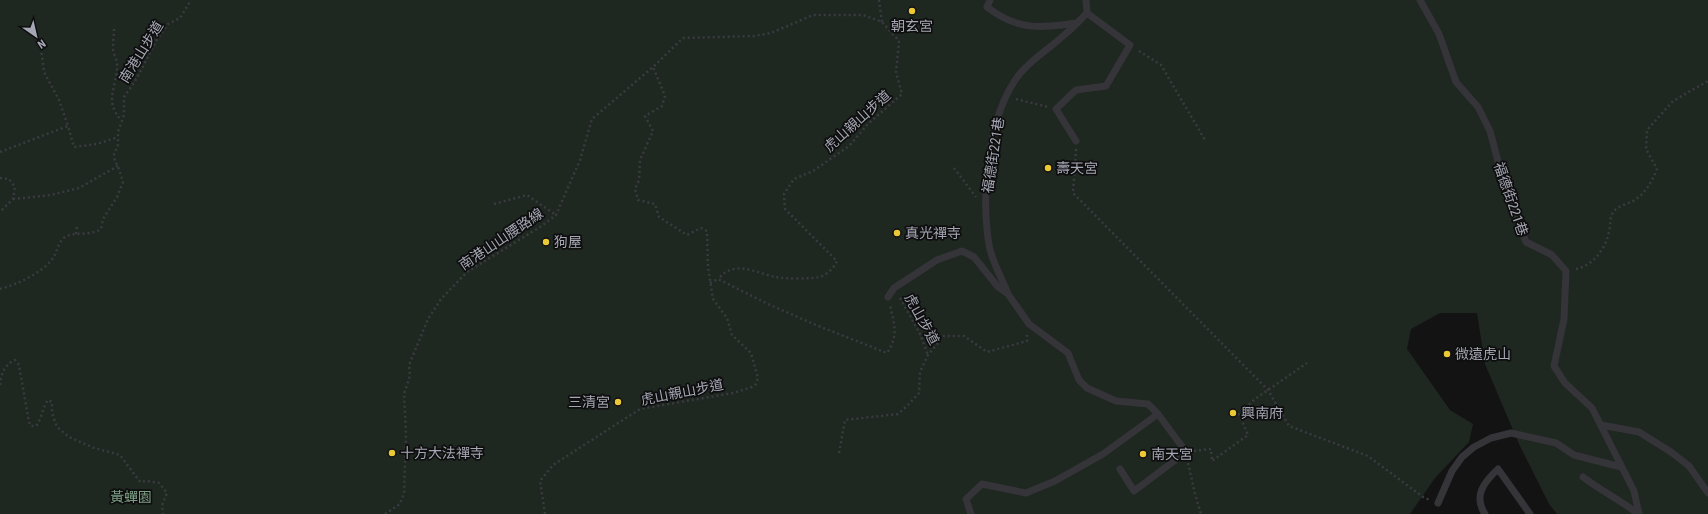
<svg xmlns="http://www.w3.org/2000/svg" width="1708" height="514" viewBox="0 0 1708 514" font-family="'Roboto Condensed','Noto Sans TC',sans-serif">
<rect width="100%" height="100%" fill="#131314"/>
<polygon fill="#1f2721" points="0,0 1708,0 1708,514 1557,514 1549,504 1519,444 1485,364 1477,313 1440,313 1411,329 1407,349 1450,410 1473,424 1469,442 1435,478 1410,514 0,514"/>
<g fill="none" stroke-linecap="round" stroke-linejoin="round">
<g stroke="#3a3b40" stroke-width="2.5" stroke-dasharray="2 3" stroke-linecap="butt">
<polyline points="879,0 882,22"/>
<path d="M114,29c0,6 -1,12 -1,19 0,5 3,10 4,15 1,23 -14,37 4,57"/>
<polyline points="41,48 44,72 59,100 68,126"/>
<polyline points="1139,51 1161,65 1205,140"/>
<polyline points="1016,99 1048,107"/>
<polyline points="1076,149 1073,193 1268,390 1289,426 1368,456 1423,497 1430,500"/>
<polyline points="0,152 68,126 74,147 97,144 118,137"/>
<polyline points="954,168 976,197"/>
<polyline points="0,178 9,179 15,187 13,199 0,212"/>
<polyline points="13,199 51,195 79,188 118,166"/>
<polyline points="494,204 527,195 556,215"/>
<polyline points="76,234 77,226"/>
<path d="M1576,269c18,-4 29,-20 33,-37 2,-8 0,-14 5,-21 4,-5 13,-7 19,-10 13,-8 18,-18 24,-32l-11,-20 1,-19 26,-29 35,-20"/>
<path d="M710,283l8,-4 52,26 46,20 71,28c12,-18 7,-28 3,-48"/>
<path d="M0,289c16,-4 44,-17 53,-31 5,-7 4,-15 12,-21 10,-6 22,0 36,-8l2,-10 14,-22 6,-15 -5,-16 -3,-4 -1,-8 4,-9v-13l6,-17v-18l13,-19 19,-37 12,-17 12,-6 11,-18"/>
<polyline points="900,298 920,334 928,355"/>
<path d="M0,385c1,-11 4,-20 15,-25l4,5 10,57 2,4h5c6,-7 6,-18 12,-26l4,2v11l5,14 12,10 25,11 26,7 20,27 6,-1 13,2 8,10 -5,12 1,9"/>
<polyline points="1194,451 1211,449 1212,461 1248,435 1239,414 1255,399 1307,363"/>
<polyline points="839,453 845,420 898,414 907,406 919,393 920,372 928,355 944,336 964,336 987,352 1027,341 1027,335"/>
<polyline points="1188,463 1195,494 1201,514"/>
<path d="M385,514l15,-10 4,-11 2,-59 -2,-40 6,-18 -1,-11 19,-46 13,-20 26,-27 73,-45 16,-12 24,-55 12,-41 61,-52 30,-29 71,-2 17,-3 42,-18h50l19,7 17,19 -3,31 6,22 -34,30 -19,22 -36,25 -19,8 -10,15 1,15 52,52c-3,7 -10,14 -18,16 -7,2 -35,2 -43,0 -13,-2 -29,-11 -42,-8 -7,1 -11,5 -16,10"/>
<polyline points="545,514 540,481 553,465 640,409 733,393 752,387 756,384 758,378 751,353 732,335 727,318 713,299 708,267 707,231 701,228 687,235 659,217 655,204 638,200 635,189 639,180 640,160 653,131 645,116 662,106 665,96 653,67"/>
</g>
<g stroke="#343439" stroke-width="7">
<path d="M990,0l-3,7c31,24 53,21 90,16"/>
<polyline points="1420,0 1439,34 1456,82 1478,107 1490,131 1505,188 1526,242 1552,255 1566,271 1564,319 1554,366 1565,383 1592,408 1634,491 1639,514"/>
<polyline points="1076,141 1056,109 1076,90 1106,86 1130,45 1087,13"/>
<path d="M1008,294c-6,-16 -16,-32 -19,-49 -8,-49 -2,-127 29,-169 12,-16 30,-26 45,-40 9,-7 16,-15 24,-23l-1,-13"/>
<polyline points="888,297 894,288 937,260 962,251 974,257 998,287 1008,294 1029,324 1068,353 1079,380 1087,388 1116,401 1148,404 1158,414 1186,452 1134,491 1120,469"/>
<polyline points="1601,425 1639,432 1671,452 1689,466 1708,493"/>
<path d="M1583,477c18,14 38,23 55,37"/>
<polyline points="1438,503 1452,471 1462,457 1474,447 1491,438 1511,433 1556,443 1574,455 1621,467"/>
<polyline points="971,514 966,499 982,484 1026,493 1055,481 1103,454 1158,414"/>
<path d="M1485,514c-12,-18 -1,-32 13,-45l32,45"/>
</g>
</g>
<g fill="#eac935" stroke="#0e0e0f" stroke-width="1.5">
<circle cx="912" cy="11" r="4"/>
<circle cx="1048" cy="168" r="4"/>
<circle cx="897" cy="233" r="4"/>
<circle cx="546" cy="242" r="4"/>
<circle cx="1447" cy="354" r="4"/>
<circle cx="618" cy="402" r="4"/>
<circle cx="1233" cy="413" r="4"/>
<circle cx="392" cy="453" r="4"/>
<circle cx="1143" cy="454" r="4"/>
</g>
<g text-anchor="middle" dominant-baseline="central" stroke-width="3.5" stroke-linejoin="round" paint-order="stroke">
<g font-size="14" fill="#a5a7b4" stroke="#0e0e0f" text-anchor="start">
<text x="912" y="26" text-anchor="middle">朝玄宮</text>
<text x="1056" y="168">壽天宮</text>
<text x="905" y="233">真光禪寺</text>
<text x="554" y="242">狗屋</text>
<text x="1455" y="354">微遠虎山</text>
<text x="610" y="402" text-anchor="end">三清宮</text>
<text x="1241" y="413">興南府</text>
<text x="400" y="453">十方大法禪寺</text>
<text x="1151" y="454">南天宮</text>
</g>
<g font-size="14" fill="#a5a7b4" stroke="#0e0e0f">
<text transform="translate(141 52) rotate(-58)">南港山步道</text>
<text transform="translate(857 121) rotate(-42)">虎山親山步道</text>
<text transform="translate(993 155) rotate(-81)">福德街221巷</text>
<text transform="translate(1511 199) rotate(71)">福德街221巷</text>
<text transform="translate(501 239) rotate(-34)">南港山山腰路線</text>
<text transform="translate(922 319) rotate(61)">虎山步道</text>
<text transform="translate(682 392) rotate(-11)">虎山親山步道</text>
</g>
<g font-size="14" fill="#7c9f84" stroke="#0e0e0f">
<text x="131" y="497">黃蟬園</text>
</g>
</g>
<g transform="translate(36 36) rotate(146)" stroke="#0e0e0f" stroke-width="3" paint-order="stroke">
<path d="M0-3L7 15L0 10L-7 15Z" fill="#a5a7b4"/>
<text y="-6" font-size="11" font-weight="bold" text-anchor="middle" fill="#a5a7b4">N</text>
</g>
</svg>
